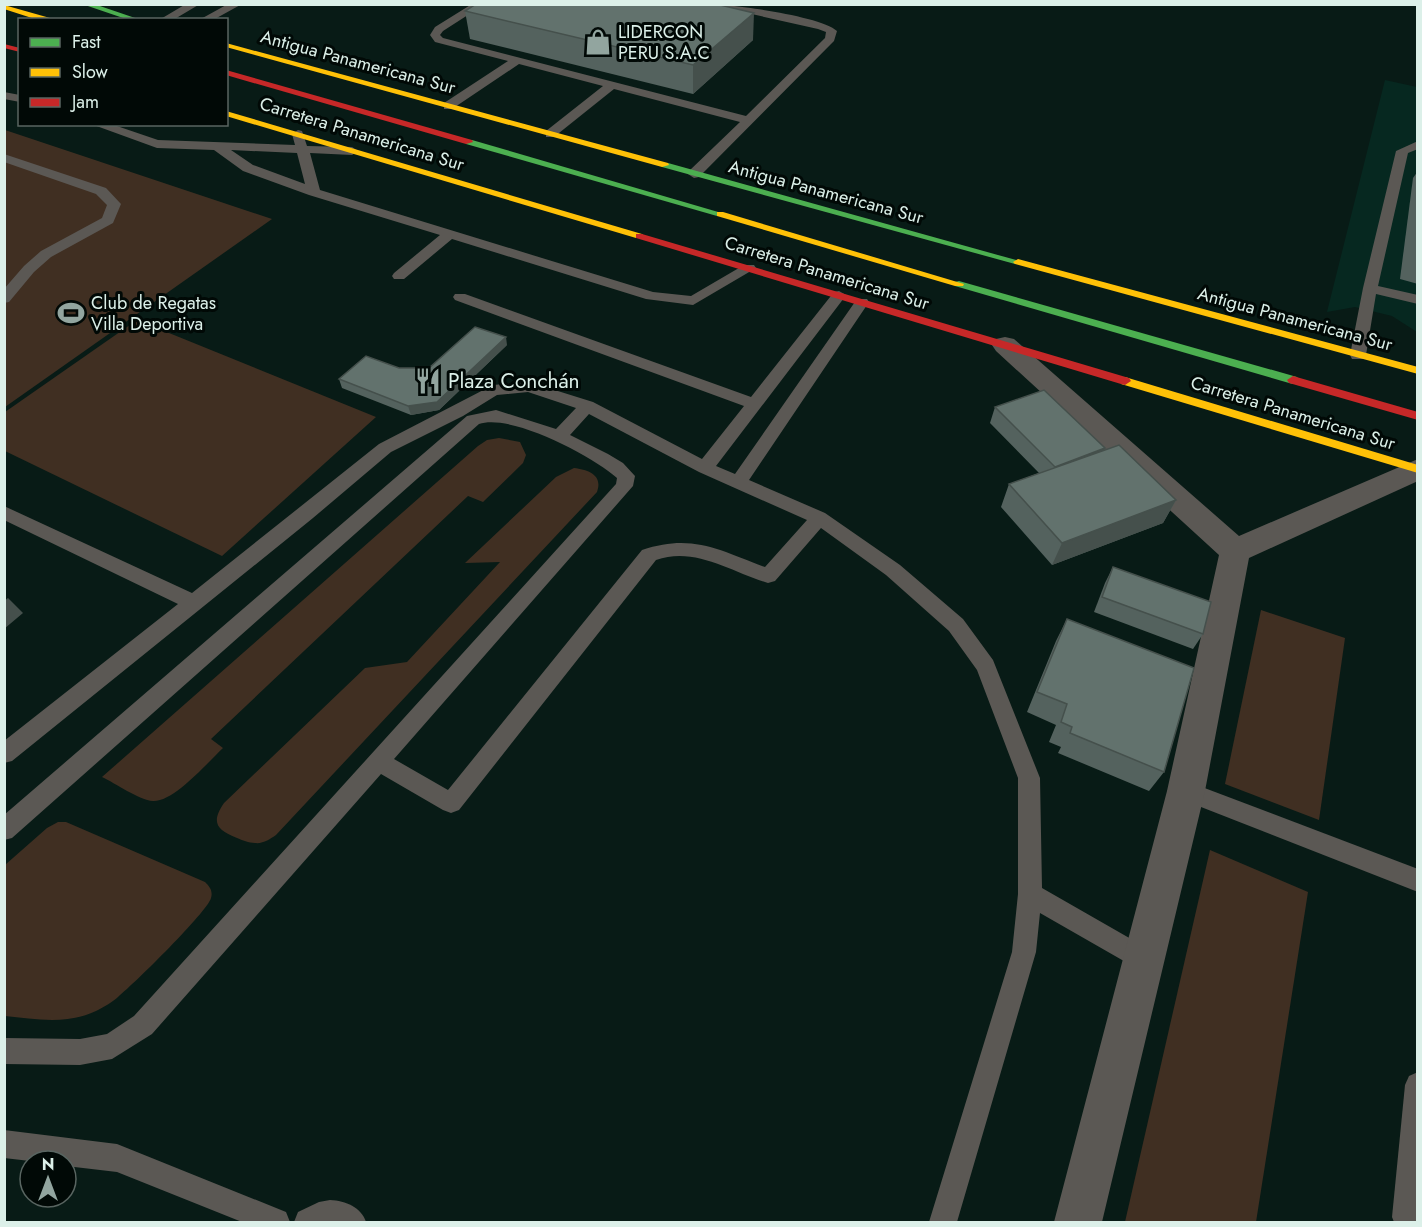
<svg xmlns="http://www.w3.org/2000/svg" width="1422" height="1227" viewBox="0 0 1422 1227" font-family="Jost,sans-serif">
<rect width="100%" height="100%" fill="#081b16"/>
<polygon fill="#062820" points="1385,80 1417,87 1417,332 1392,316 1355,307 1327,312"/>
<g fill="#402f22">
<polygon points="5,130 272,219 5,407"/>
<polygon points="137,320 376,417 222,556 5,451 5,412"/>
<path d="M499,438l21,4 6,13 -3,8 -40,39 -15,-6 -257,243 12,9c-16,15 -49,54 -70,53 -14,-1 -38,-18 -51,-24l376,-331 9,-6z"/>
<path d="M574,468c15,2 29,7 23,24l-321,343c-6,4 -13,9 -21,8 -6,0 -13,-3 -18,-5 -21,-8 -26,-16 -13,-35l141,-135 42,-6 93,-100 -35,1 91,-86z"/>
<polygon points="1261,610 1345,638 1319,820 1225,784"/>
<path d="M58,822h8l139,60c5,5 8,9 6,16 -3,13 -77,86 -92,98 -6,6 -15,11 -23,15 -29,14 -61,8 -91,5v-151l42,-37z"/>
<polygon points="1210,850 1308,892 1256,1222 1125,1222"/>
</g>
<g fill="none" stroke-linecap="round" stroke-linejoin="round">
<g fill="#5b5854" fill-rule="evenodd">
<polygon points="186,4 200,4 173,20 159,20"/>
<polygon points="228,4 242,4 213,20 199,20"/>
<path d="M472,4h13l-42,27 -3,4 3,3 303,78 79,-78 1,-6 -8,-3 -111,-25c24,0 114,12 130,27l-3,10 -135,136 -5,1 -6,-4 1,-3 51,-49 -126,-33 -60,48h-8v-6l57,-45 -84,-22 -67,45h-8v-6l64,-42 -73,-19 -5,-7 5,-8z"/>
<polygon points="4,92 20,95 20,102 4,99"/>
<path d="M91,124h20l47,16 137,5 -3,-11 6,-4 4,1 5,15 45,1 6,4 -6,4 -42,-2 10,37 333,102 38,4 53,-31h10l2,3 -63,37 -47,-6 -194,-60 -48,40h-10l-2,-3 2,-3 46,-38 -131,-40 -66,-24 -29,-21 -57,-2zM231,150l66,3 8,31 -52,-19z"/>
<polygon points="1418,141 1418,149 1408,153 1378,286 1418,295 1418,304 1376,294 1366,355 1364,359 1352,359 1350,355 1363,288 1396,151"/>
<polygon points="4,154 106,188 121,204 113,223 51,257 34,272 9,302 4,303 4,289 24,266 41,251 102,218 107,205 96,194 4,162"/>
<path d="M839,291l7,4 -2,3 -128,168 19,8 122,-175h10l2,3 -120,178 76,33 75,52 63,54 30,41 47,118 2,110 110,63 3,9 -3,9 -9,3 -103,-59 -4,39 -79,270h-28l83,-270 6,-58v-116l-41,-108 -28,-39 -63,-56 -65,-47 -46,53 -7,2c-37,-11 -73,-37 -112,-23l-197,250 -8,3 -8,-3 -62,-36 -229,260 -40,25 -32,6 -76,-1v-26l76,1 27,-5 27,-18 482,-532 1,-6c-24,-22 -106,-65 -138,-54l-467,414 -8,2v-25l463,-399 29,-6 60,19 20,-21 -48,-16 -31,3 -34,21 -72,36 -78,66 -301,243 -8,2v-22l174,-137 -174,-84v-14l188,87 187,-149 114,-59 36,-3 64,20 109,57 42,-53 -289,-106 -2,-3 2,-3h10l286,103 83,-105zM589,414l110,58 108,48 -42,47c-46,-17 -73,-34 -123,-17l-194,240 -54,-31 239,-273 2,-10 -12,-13 -15,-9 -38,-19z"/>
<polygon points="1186,781 1418,869 1418,892 1178,798 1175,791 1178,784"/>
<polygon points="1418,1072 1418,1222 1394,1222 1392,1217 1405,1085 1409,1076"/>
<polygon points="4,1130 117,1144 286,1212 290,1222 242,1222 117,1172 66,1166 66,1161 30,1161 4,1158"/>
<path d="M330,1200c16,1 31,7 36,22h-72l4,-10 21,-10z"/>
</g>
<polygon fill="#5b5854" fill-rule="evenodd" points="1005,337 1014,339 1239,536 1418,459 1418,481 1249,558 1205,791 1102,1222 1054,1222 1167,791 1219,555 996,351 992,345 996,339"/>
<g fill="#4caf50" fill-rule="evenodd">
<polygon points="82,4 94,4 141,20 129,20"/>
<polygon points="466,140 472,140 725,214 717,216 466,144"/>
<polygon points="662,163 668,163 1023,262 1015,264 662,167"/>
<polygon points="959,281 1297,377 1299,380 1293,384 1289,383 955,286 955,282"/>
</g>
<g fill="#ffc107" fill-rule="evenodd">
<polygon points="4,5 50,18 50,20 38,20 4,9"/>
<polygon points="226,43 668,163 669,165 662,167 226,47"/>
<polygon points="226,111 642,234 644,236 636,238 226,116"/>
<polygon points="717,212 723,212 964,284 963,286 955,286 717,216"/>
<polygon points="1018,259 1418,367 1418,374 1015,264 1013,262"/>
<polygon points="1125,377 1418,465 1418,473 1121,384 1121,378"/>
</g>
<g fill="#c62828" fill-rule="evenodd">
<polygon points="4,44 20,48 20,52 4,48"/>
<polygon points="226,70 472,140 473,142 466,144 226,75"/>
<polygon points="636,234 642,234 1129,378 1131,381 1125,385 1121,384 636,238"/>
<polygon points="1293,376 1418,412 1418,420 1289,383 1287,380"/>
</g>
</g>
<g fill="#54625e">
<polygon points="465,11 753,40 693,94 470,39"/>
<polygon points="1418,171 1418,284 1400,279 1413,178"/>
<polygon points="507,345 439,410 411,415 342,388 339,379 399,368 429,368"/>
<polygon points="995,407 1104,450 1176,500 1163,523 1052,565 1001,507 1009,484 1039,473 990,423"/>
<polygon points="1113,567 1203,634 1193,649 1094,612 1105,583"/>
<polygon points="1067,619 1164,772 1149,791 1058,753 1061,747 1049,742 1056,725 1027,712 1056,641"/>
</g>
<g fill="#45504c">
<polygon points="754,13 753,40 693,94 693,65"/>
<polygon points="506,337 507,345 439,410 411,415 408,406"/>
<polygon points="1105,448 1098,464 1055,467"/>
<polygon points="1176,500 1163,523 1052,565 1062,543"/>
<polygon points="8,598 23,613 4,629 4,601"/>
</g>
<g fill="#62726d" stroke="#45504c" stroke-width="1.5">
<polygon points="476,4 716,4 754,13 693,65 465,11"/>
<polygon points="475,327 506,337 437,402 408,406 339,379 366,356 399,368 429,368"/>
<polygon points="1044,390 1105,448 1055,467 995,407"/>
<polygon points="1119,445 1176,500 1062,543 1009,484"/>
<polygon points="1113,567 1211,602 1203,634 1102,597"/>
<polygon points="1067,619 1194,668 1164,772 1070,733 1072,727 1061,722 1067,704 1037,692"/>
</g>
<defs>
<g id="shop-bare" transform="scale(2.07)"><path d="M-5-2.5h2.3a2.7 3.5 0 0 1 5.4 0H5L5.5 6h-11ZM-1.5-2.5h3a1.5 2.3 0 0 0-3 0Z" fill="#92a59f" stroke="#010906" stroke-width="2.5" paint-order="stroke"/></g>
<g id="stadium-bare" transform="scale(2.07)"><path d="M0-5a6.5 5 0 1 0 0 10a6.5 5 0 1 0 0-10ZM-3.5-1.8h7v3.6h-7Z" fill="#92a59f" stroke="#010906" stroke-width="2.5" paint-order="stroke"/></g>
<g id="restaurant-bare" transform="scale(2.07)"><path d="M-5-6h1v4h1v-4h1v4h1v-4h1v5L-1.5 .5V6h-2V.5L-5-1ZM5-6V6H3V1.5H1.5Q1.5-4 5-6Z" fill="#92a59f" stroke="#010906" stroke-width="2.5" paint-order="stroke"/></g>
</defs>
<g fill-rule="evenodd">
<use href="#shop-bare" x="598" y="42"/>
<use href="#stadium-bare" x="71" y="313"/>
<use href="#restaurant-bare" x="428" y="381"/>
</g>
<g text-anchor="middle" dominant-baseline="central" stroke-width="6" stroke-linejoin="round" paint-order="stroke">
<g font-size="18" fill="#dcf0e9" stroke="#010906" text-anchor="start">
<text x="618" y="32">LIDERCON<tspan x="618" dy="21">PERU S.A.C</tspan></text>
<text x="91" y="303">Club de Regatas<tspan x="91" dy="21">Villa Deportiva</tspan></text>
</g>
<g font-size="18" fill="#dcf0e9" stroke="#010906">
<text transform="translate(358 62) rotate(15)">Antigua Panamericana Sur</text>
<text transform="translate(362 134) rotate(17)">Carretera Panamericana Sur</text>
<text transform="translate(826 192) rotate(15)">Antigua Panamericana Sur</text>
<text transform="translate(827 273) rotate(17)">Carretera Panamericana Sur</text>
<text transform="translate(1295 319) rotate(15)">Antigua Panamericana Sur</text>
<text transform="translate(1293 413) rotate(17)">Carretera Panamericana Sur</text>
</g>
<g font-size="21" fill="#dcf0e9" stroke="#010906" text-anchor="start">
<text x="448" y="381">Plaza Conchán</text>
</g>
</g>
<rect width="1422" height="1227" fill="none" stroke="#dcf0e9" stroke-width="12"/>
<rect x="18" y="18" width="210" height="108" fill="#010906" stroke="#596561" stroke-width="1.5"/>
<rect x="30" y="38" width="30" height="9" fill="#4caf50" stroke="#596561" stroke-width="1.5"/>
<text x="72" y="48" font-size="18" fill="#dcf0e9">Fast</text>
<rect x="30" y="68" width="30" height="9" fill="#ffc107" stroke="#596561" stroke-width="1.5"/>
<text x="72" y="78" font-size="18" fill="#dcf0e9">Slow</text>
<rect x="30" y="98" width="30" height="9" fill="#c62828" stroke="#596561" stroke-width="1.5"/>
<text x="72" y="108" font-size="18" fill="#dcf0e9">Jam</text>
<g transform="translate(48 1179)"><circle r="28" fill="#010906" stroke="#596561" stroke-width="1.5"/>
<path d="M0-4.5L10 22L0 15L-10 22Z" fill="#92a59f"/>
<text y="-9" font-size="16" font-weight="bold" text-anchor="middle" fill="#dcf0e9">N</text>
</g>
</svg>
